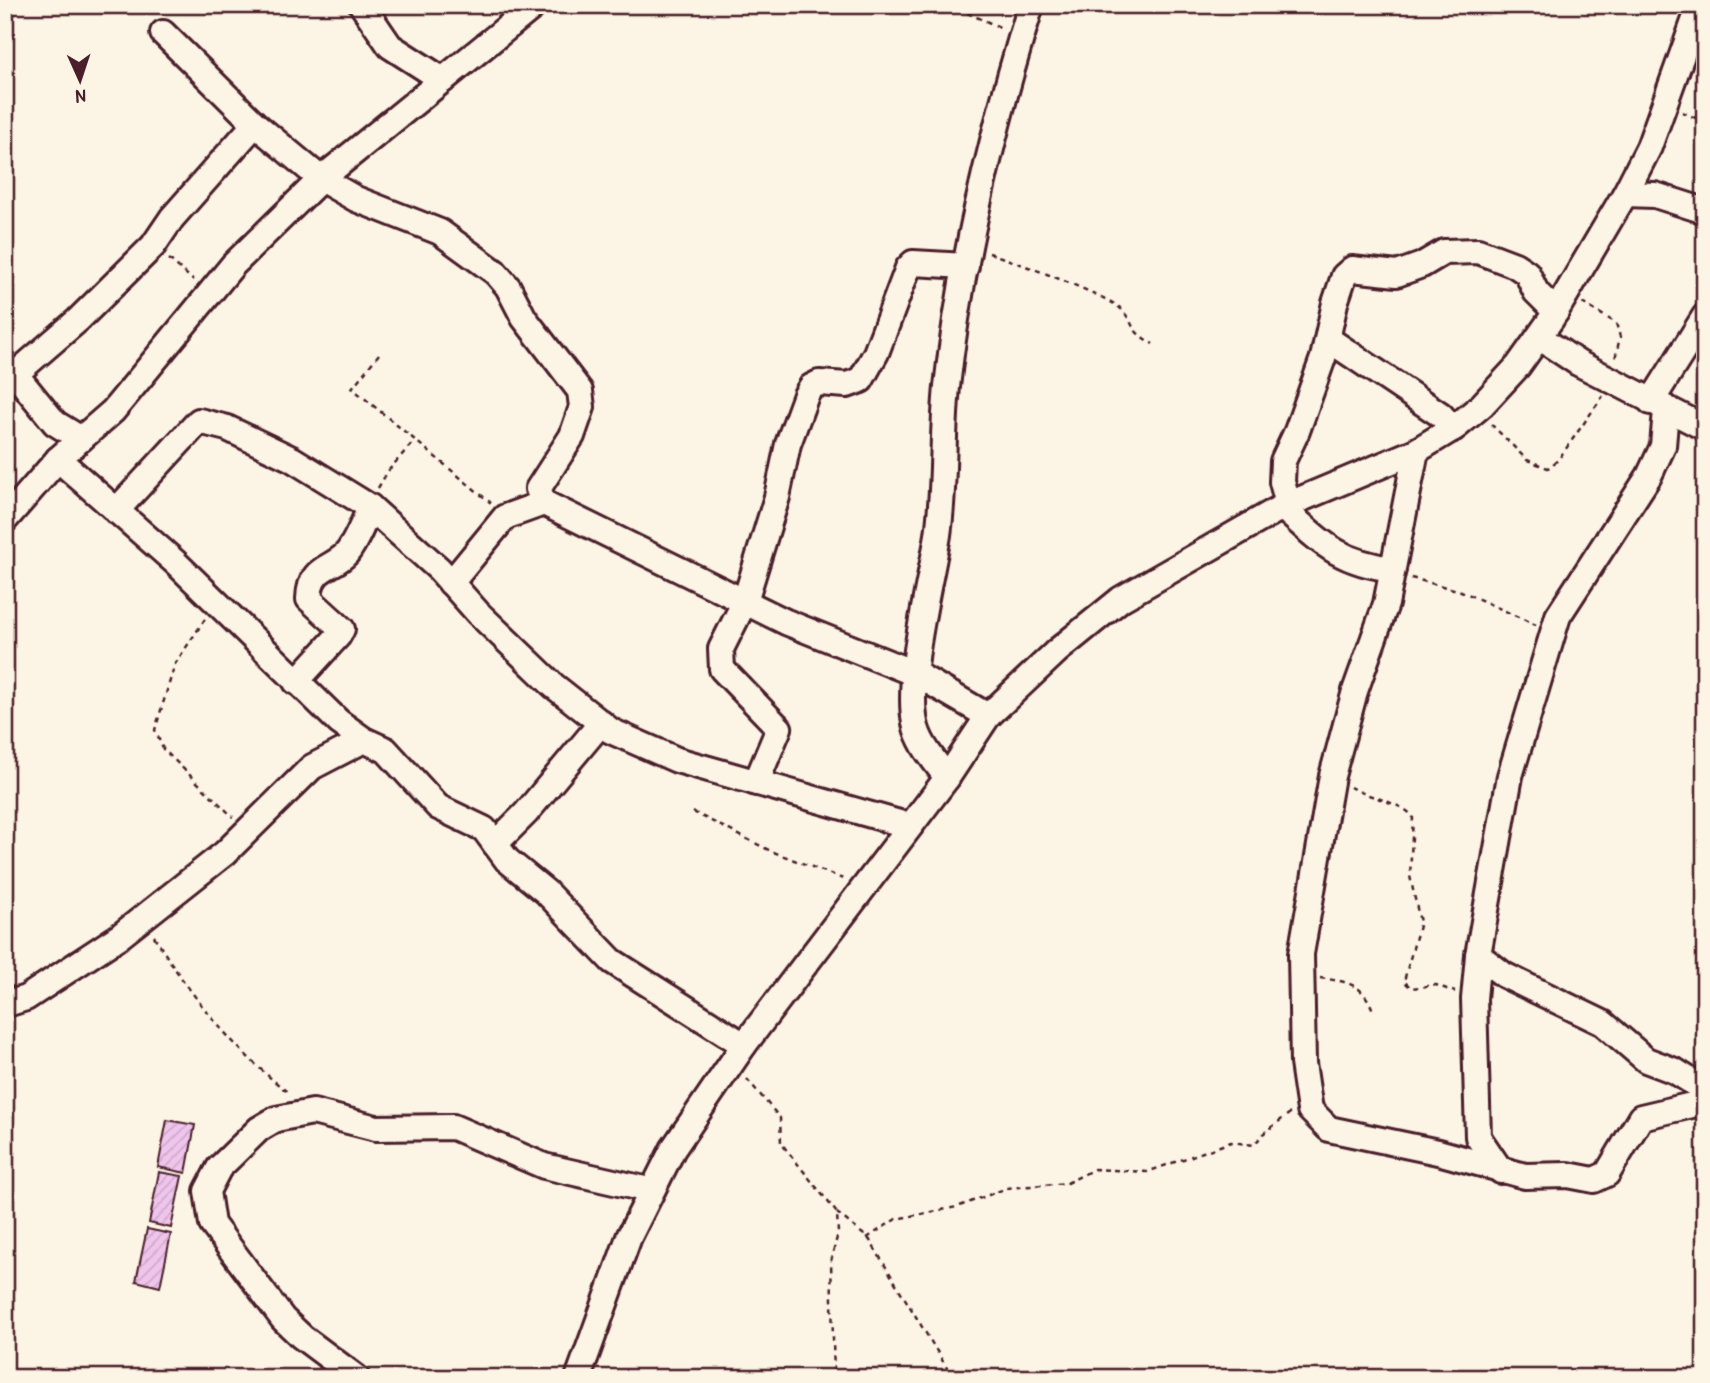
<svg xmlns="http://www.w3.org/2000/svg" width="1710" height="1383" viewBox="0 0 1710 1383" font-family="'Patrick Hand',sans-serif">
<defs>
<pattern id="building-hatch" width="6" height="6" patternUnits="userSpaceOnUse" patternTransform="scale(1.75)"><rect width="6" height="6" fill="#efc5ec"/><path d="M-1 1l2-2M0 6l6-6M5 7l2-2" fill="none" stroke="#cea9cb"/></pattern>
</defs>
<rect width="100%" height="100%" fill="#fcf5e5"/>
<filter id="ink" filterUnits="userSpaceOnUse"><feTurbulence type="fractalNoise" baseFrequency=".0143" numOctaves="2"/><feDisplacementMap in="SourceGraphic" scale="14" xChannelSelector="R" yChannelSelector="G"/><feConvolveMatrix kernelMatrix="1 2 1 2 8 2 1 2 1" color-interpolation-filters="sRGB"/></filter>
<g filter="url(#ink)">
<g fill="url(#building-hatch)" stroke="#4a1f2b" stroke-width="2">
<polygon points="167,1120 195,1125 186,1173 158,1167"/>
<polygon points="159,1172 182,1176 171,1228 149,1223"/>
<polygon points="147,1229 171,1234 160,1287 136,1281"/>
</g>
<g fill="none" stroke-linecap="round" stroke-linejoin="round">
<g stroke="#4a1f2b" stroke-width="30">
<g id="minor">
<polyline points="362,5 390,46 443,80"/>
<polyline points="163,33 255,124 321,179 356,199 440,232 495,272 508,287 524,318 580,391 582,407 572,436 538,489 544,503 786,622 916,674 988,716"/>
<polyline points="1625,194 1655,195 1705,211"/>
<polyline points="1539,337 1578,363 1705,428"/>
<polyline points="1328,339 1441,415 1453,429"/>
<polyline points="16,375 55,423 81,439"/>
<polyline points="5,383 78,320 153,246 172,218 255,124"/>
<polyline points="1651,402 1705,316"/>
<polyline points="1416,451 1386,604 1355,691 1332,776 1301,954 1303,1063 1310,1110 1329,1129 1343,1132 1438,1152 1525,1176 1568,1175 1594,1180 1607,1174 1641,1117 1705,1102"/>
<polyline points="58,459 175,562 339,722 364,740 386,750 438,807 484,829 507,860 546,892 612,961 744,1045"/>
<polyline points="1288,504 1282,482 1283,461 1297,431 1323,358 1335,303 1344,276 1352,269 1397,274 1422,265 1444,252 1478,251 1515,265 1527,273 1536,292 1556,312"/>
<path d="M1282,507c40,36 56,55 111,62"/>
<polyline points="116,511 199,421 227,428 292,459 370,507 439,569 478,613 554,686 611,731 677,760 910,826"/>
<polyline points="5,520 58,459 113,411 233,265 321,179 535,5"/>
<polyline points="451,583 505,517 544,503"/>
<path d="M296,682l42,-46 4,-7 -33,-30c1,-34 23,-29 38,-46 10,-13 17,-31 23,-46"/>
<path d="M947,778c-12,-17 -28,-34 -32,-55 -9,-46 15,-139 23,-188 7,-49 4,-99 9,-148 14,-129 46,-258 84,-382"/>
<polyline points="756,783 779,728 722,669 721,649 745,601 777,497 788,444 806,395 811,387 819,383 847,385 861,380 876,353 908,268 913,263 966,266"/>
<polyline points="495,844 526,813 601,723"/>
<polyline points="1478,955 1504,975 1603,1023 1646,1060 1675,1071 1705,1090"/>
<polyline points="5,998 10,1003 26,998 120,936 225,853 312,767 364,740"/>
<polyline points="1501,1171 1478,1137 1474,999 1478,955 1510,776 1558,616 1649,476 1663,446 1666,410"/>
<polyline points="357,1378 302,1337 283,1319 212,1224 207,1191 219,1168 259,1129 276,1119 313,1112 376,1128 453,1127 544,1166 649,1190"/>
<polyline points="578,1378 629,1237 673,1149 744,1045 947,778 988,716 1057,651 1121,599 1282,507 1416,451 1457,426 1482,405 1518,366 1552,318 1625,194 1649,147 1700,5"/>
</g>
</g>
<g stroke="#4a1f2b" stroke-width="2.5" stroke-dasharray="5 5" stroke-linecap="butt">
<polyline points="949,5 1004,29"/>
<polyline points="1682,112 1705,122"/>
<path d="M989,253c22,7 120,43 132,56 16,17 6,20 32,35"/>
<polyline points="169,259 193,280"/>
<polyline points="1582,303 1616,323 1620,337 1615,359"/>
<polyline points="379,354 352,388 491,503"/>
<polyline points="1491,424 1527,460 1548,468 1558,460 1603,396"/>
<polyline points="378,488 388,471 414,441"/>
<polyline points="1411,578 1461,591 1536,625"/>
<polyline points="205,619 175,664 155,730 163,749 233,817"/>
<path d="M1350,787c17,10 54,16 63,30l-3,59 10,46 -16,59 7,7 25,-3 19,7"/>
<polyline points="693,812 771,851 843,879"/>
<path d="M154,936c37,61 80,114 136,158"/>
<path d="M1320,978c29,4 43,5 54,35"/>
<polyline points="747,1079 780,1118 781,1143 837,1213 838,1233 831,1261 834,1378"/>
<polyline points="837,1213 869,1239 953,1378"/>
<polyline points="867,1238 896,1219 957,1207 1007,1188 1067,1183 1094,1169 1147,1172 1231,1142 1254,1145 1264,1133 1290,1113"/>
</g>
<use href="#minor" stroke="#fcf5e5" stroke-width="24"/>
</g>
</g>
<rect width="1710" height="1383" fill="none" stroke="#fcf5e5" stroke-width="28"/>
<rect x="14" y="14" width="1682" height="1355" fill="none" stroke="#4a1f2b" stroke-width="2.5" filter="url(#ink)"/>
<g transform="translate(80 80) rotate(177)" stroke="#fcf5e5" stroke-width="5" paint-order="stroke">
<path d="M0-5L12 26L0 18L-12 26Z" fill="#4a1f2b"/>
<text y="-10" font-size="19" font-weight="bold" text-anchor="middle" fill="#4a1f2b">N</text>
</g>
</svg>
